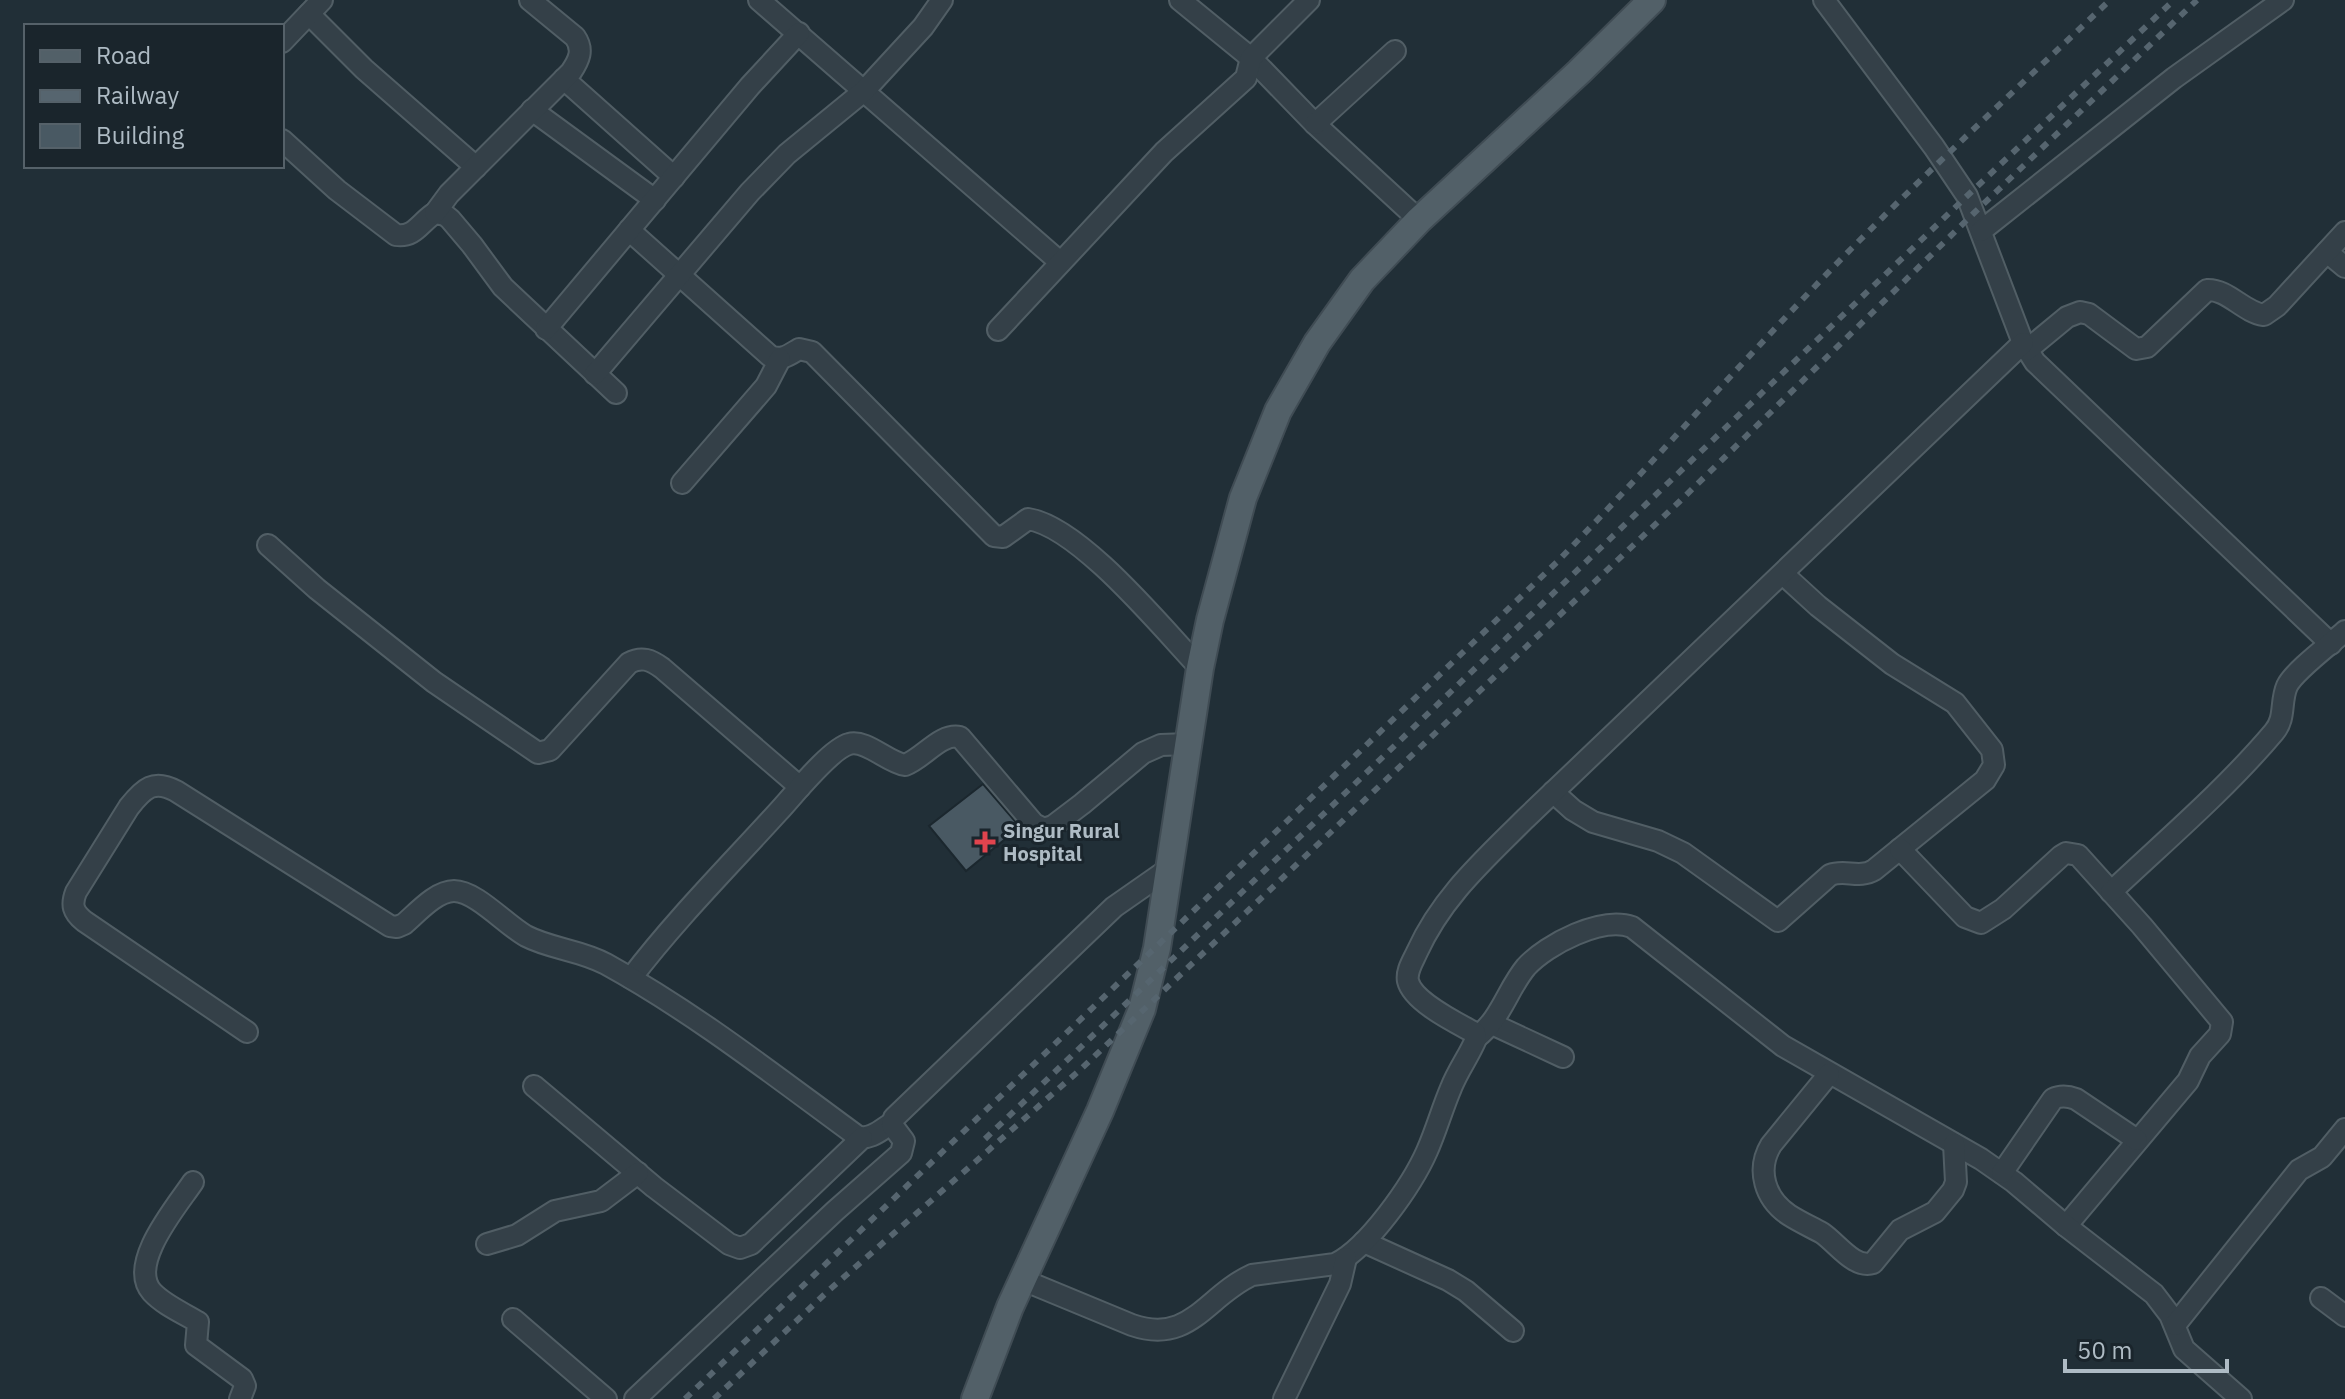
<svg xmlns="http://www.w3.org/2000/svg" width="2345" height="1399" viewBox="0 0 2345 1399" font-family="'IBM Plex Sans',sans-serif">
<rect width="100%" height="100%" fill="#212f37"/>
<polygon fill="#495963" stroke="#1b272e" stroke-width="2" points="983,784 1020,827 966,871 929,826"/>
<g fill="none" stroke-linecap="round" stroke-linejoin="round">
<g stroke="#515e65" stroke-width="24">
<g id="minor">
<polyline points="759,0 1060,262"/>
<polyline points="1180,0 1251,58 1315,124 1419,220"/>
<polyline points="1824,0 1934,147 1967,196 2023,343 2035,362 2331,644"/>
<polyline points="309,14 364,69 476,167"/>
<polyline points="282,42 322,0"/>
<polyline points="564,79 674,177"/>
<polyline points="532,110 655,200"/>
<polyline points="1315,124 1395,51"/>
<path d="M282,140l55,50 59,45c19,3 25,-14 39,-22l10,2 5,4 22,26 31,42 113,106"/>
<path d="M435,213l14,-19 122,-122c8,-12 13,-22 4,-35l-45,-37"/>
<path d="M629,230l141,126c12,5 19,-1 29,-7l13,3 182,184 9,1 25,-18c52,8 134,109 172,149"/>
<polyline points="1981,231 2174,78 2283,0"/>
<polyline points="2327,252 2345,267"/>
<polyline points="546,329 750,86 799,33"/>
<polyline points="998,330 1164,152 1246,78 1251,58 1309,0"/>
<path d="M2027,350l40,-33 13,-5 9,2 47,35 11,-2 60,-57c21,-1 36,22 57,25l13,-9 68,-74"/>
<polyline points="595,374 750,192 787,154 864,91 923,27 942,0"/>
<polyline points="682,483 766,386 780,359"/>
<path d="M268,545l49,44 117,93 104,71 12,-3 79,-87c13,-7 22,-3 33,5l138,119"/>
<path d="M1553,792l20,18 20,12 65,19 25,12 95,68 52,-46c15,-6 29,4 44,-5l111,-90 9,-15 -2,-15 -37,-47 -63,-39 -74,-58 -35,-32"/>
<polyline points="1900,849 1965,917 1981,923 2003,909 2061,856 2066,853 2078,855 2142,926 2222,1022 2220,1034 2200,1056 2188,1081 2066,1226"/>
<path d="M2111,892c55,-52 114,-102 163,-160 12,-14 6,-30 13,-46 7,-15 45,-43 58,-55"/>
<path d="M631,978c45,-59 97,-111 147,-166 15,-16 52,-63 71,-68 17,-5 38,18 56,21 19,-7 35,-32 55,-28l74,87 10,5 9,-3 29,-22 61,-51 18,-8 27,-1"/>
<polyline points="1492,1024 1563,1057"/>
<path d="M247,1032l-163,-111c-11,-9 -13,-16 -8,-29l53,-85c15,-19 25,-28 47,-16l214,135 7,1 7,-3c13,-11 32,-33 50,-33 22,0 52,34 72,45 25,13 54,14 80,28 89,49 169,112 251,172 13,5 25,-7 35,-13"/>
<path d="M1476,1038c25,-19 31,-48 50,-71 21,-23 76,-51 106,-40l151,119 198,113 33,23 52,44 88,68 16,21 14,34 57,50"/>
<path d="M1829,1074l-58,71c-15,25 -6,54 18,70 11,7 22,12 33,18 15,10 32,36 51,30l27,-33 35,-18 18,-22 3,-8 -2,-38"/>
<polyline points="534,1086 654,1187 729,1244 740,1248 751,1244 862,1138"/>
<path d="M2002,1173l51,-74c8,-4 15,-3 23,0l61,41"/>
<path d="M193,1182c-16,24 -66,82 -41,110 12,13 31,21 46,30l-2,23 46,34 3,7 -5,13"/>
<polyline points="1364,1242 1448,1280 1466,1291 1513,1331"/>
<polyline points="487,1244 517,1235 555,1211 601,1201 638,1173"/>
<path d="M1023,1280l109,45c58,20 73,-28 120,-50l83,-11c33,-16 77,-79 92,-113 9,-20 15,-42 24,-63 7,-18 18,-32 25,-49l-1,-6c-18,-10 -62,-31 -67,-52 -2,-10 5,-20 9,-29 25,-55 66,-91 108,-133l498,-476"/>
<polyline points="2321,1298 2345,1316"/>
<polyline points="513,1319 606,1399"/>
<polyline points="2175,1325 2299,1170 2322,1157 2345,1129"/>
<polyline points="635,1399 835,1211 901,1153 904,1141 892,1125 894,1118 1114,907 1167,870"/>
<polyline points="1284,1399 1340,1284 1346,1258"/>
</g>
</g>
<g stroke="#404c54" stroke-width="30">
<polyline id="major" points="975,1399 1010,1307 1100,1111 1142,1009 1157,948 1200,668 1210,620 1243,498 1278,411 1317,343 1362,280 1419,220 1579,72 1652,0"/>
</g>
<use href="#minor" stroke="#344048" stroke-width="20"/>
<use href="#major" stroke="#526068" stroke-width="26"/>
<g stroke="#56656f" stroke-width="6" stroke-dasharray="8 8" stroke-linecap="butt">
<polyline points="985,1139 1967,196 2174,0"/>
<path d="M685,1399l872,-837c100,-103 194,-211 295,-314 84,-85 172,-166 258,-248"/>
<polyline points="714,1399 827,1292 1081,1069 1680,501 1974,213 2197,0"/>
</g>
</g>
<path fill="#e0444e" stroke="#1a252c" stroke-width="3" d="M981 830h8v8h8v8h-8v8h-8v-8h-8v-8h8z"/>
<g text-anchor="middle" dominant-baseline="central" stroke-width="6" stroke-linejoin="round" paint-order="stroke">
<g font-size="20" font-weight="bold" fill="#aebbc4" stroke="#1a252c" text-anchor="start">
<text x="1003" y="830">Singur Rural<tspan x="1003" dy="23">Hospital</tspan></text>
</g>
</g>
<rect x="24" y="24" width="260" height="144" fill="#1a252c" stroke="#556169" stroke-width="2"/>
<rect x="40" y="50" width="40" height="12" fill="#526068" stroke="#556169" stroke-width="2"/>
<text x="96" y="64" font-size="24" fill="#aebbc4">Road</text>
<rect x="40" y="90" width="40" height="12" fill="#56656f" stroke="#556169" stroke-width="2"/>
<text x="96" y="104" font-size="24" fill="#aebbc4">Railway</text>
<rect x="40" y="124" width="40" height="24" fill="#495963" stroke="#556169" stroke-width="2"/>
<text x="96" y="144" font-size="24" fill="#aebbc4">Building</text>
<path d="M2065 1359v12h162v-12" fill="none" stroke="#aebbc4" stroke-width="4"/>
<text x="2077" y="1359" font-size="24" fill="#aebbc4" stroke="#1a252c" stroke-width="6" paint-order="stroke">50 m</text>
</svg>
